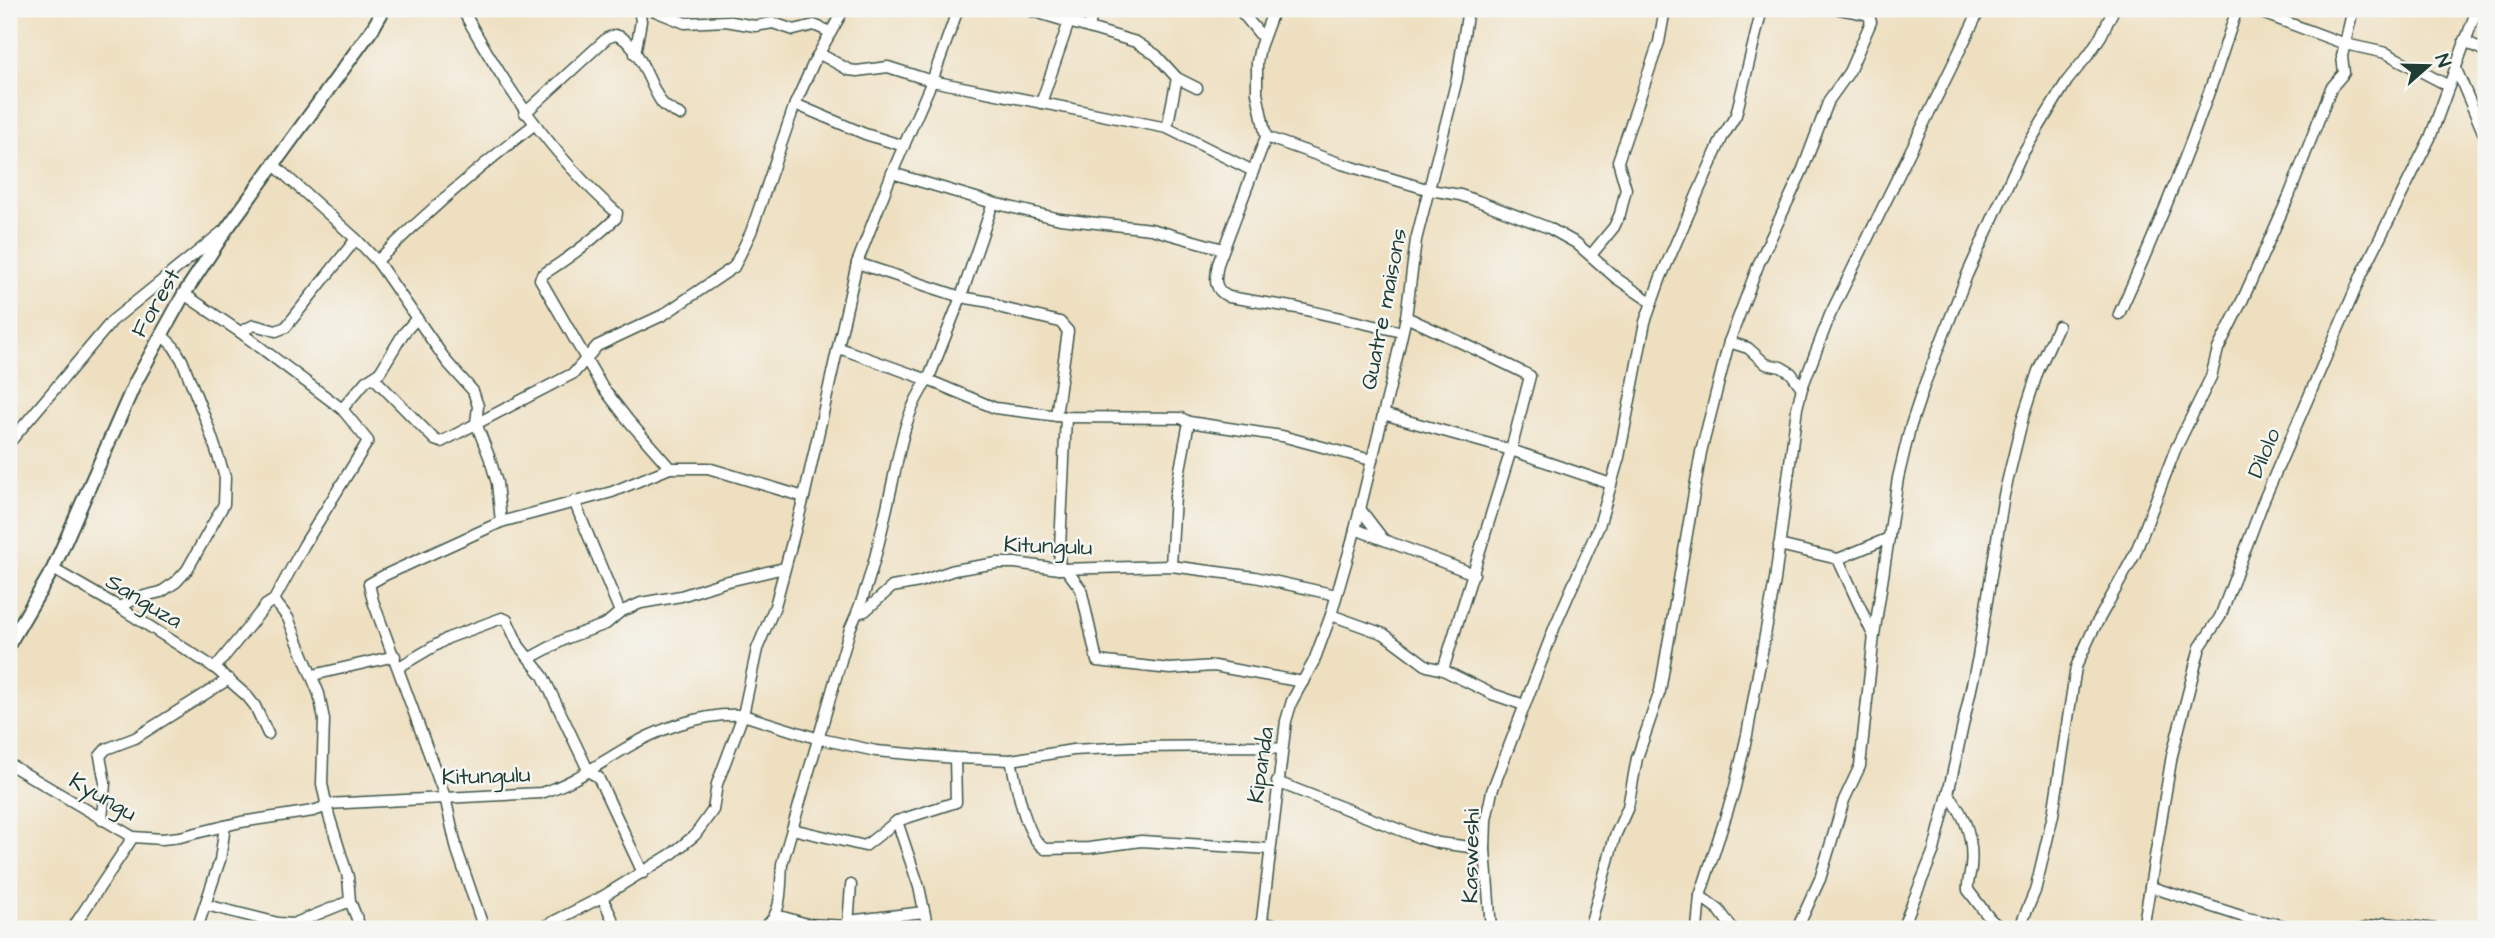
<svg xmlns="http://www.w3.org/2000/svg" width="2495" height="938" viewBox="0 0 2495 938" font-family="'Architects Daughter',sans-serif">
<rect width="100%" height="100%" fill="#f6f6f2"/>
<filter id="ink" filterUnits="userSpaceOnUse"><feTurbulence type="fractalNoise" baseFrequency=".0143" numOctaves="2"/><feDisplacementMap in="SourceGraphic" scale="14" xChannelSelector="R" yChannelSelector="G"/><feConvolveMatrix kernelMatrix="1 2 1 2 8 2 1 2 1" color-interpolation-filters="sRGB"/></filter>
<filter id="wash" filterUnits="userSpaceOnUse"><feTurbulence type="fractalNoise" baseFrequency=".00686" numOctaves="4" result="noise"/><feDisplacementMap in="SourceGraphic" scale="28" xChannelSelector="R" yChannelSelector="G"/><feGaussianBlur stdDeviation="1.57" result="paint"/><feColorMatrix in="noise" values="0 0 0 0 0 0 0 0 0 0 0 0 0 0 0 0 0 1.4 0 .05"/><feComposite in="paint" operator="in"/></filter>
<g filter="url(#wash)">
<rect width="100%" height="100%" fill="#eedfc0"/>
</g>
<g filter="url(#ink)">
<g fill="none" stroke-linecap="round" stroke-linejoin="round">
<g stroke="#3e5549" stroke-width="13">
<g id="minor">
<path d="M462,9c42,76 89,146 155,204l-1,5c-23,22 -47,40 -74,57l-2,4 61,106 27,35 42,48"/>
<polyline points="650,9 685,23 726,21 755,26 773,23 794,30 814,25 830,32"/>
<polyline points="1025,9 1136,42 1156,55 1177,78 1197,88"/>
<polyline points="1239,9 1263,38"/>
<path d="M1274,9l-14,38 -3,15v31l9,44 -48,127c-3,15 -5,26 11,33l68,11 105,24"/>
<polyline points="2251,9 2345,44 2386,53 2449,86"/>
<polyline points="1089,28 1093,9"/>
<polyline points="2464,40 2486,52"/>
<polyline points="635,54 641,21 639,9"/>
<polyline points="820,54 849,70 857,71 888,67 932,81 1167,128 1253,171"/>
<polyline points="2456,69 2486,139"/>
<polyline points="1041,103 1069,22"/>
<polyline points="795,104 865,134 904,146"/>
<path d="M525,113l82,-75 8,-3c23,4 34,51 47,68 5,6 12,9 19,12"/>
<polyline points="1167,128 1177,78"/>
<polyline points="1266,137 1342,164 1430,190 1460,195 1478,201 1549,228 1576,243 1616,278 1651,302"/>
<polyline points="273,164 356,239 377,261 447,362 473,391 478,406 476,423 490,459 497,483 501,522"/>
<polyline points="892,173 993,203 1060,219 1151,229 1223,249"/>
<polyline points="1591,255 1614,227 1620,214 1626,189 1618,161 1659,42 1665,9"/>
<path d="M377,261c50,-49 102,-94 158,-137"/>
<polyline points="857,263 961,297 990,302 1002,308 1060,322 1068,331 1056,416"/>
<polyline points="184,294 240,332 342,409 368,441 304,545 274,600 266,605 215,668"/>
<path d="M2119,314c46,-100 85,-201 118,-305"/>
<path d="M1406,317c41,19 83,38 124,59l-19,74 -68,220"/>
<polyline points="240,332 254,325 276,331 286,327 356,239"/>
<polyline points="1729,342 1748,348 1766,364 1781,367 1791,373 1802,388"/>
<polyline points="839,348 928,380 995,408 1066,417 1181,418 1189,422 1282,436 1371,460"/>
<polyline points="373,377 435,440 441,442 574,373 597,346 663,315 734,267 751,232 795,104 814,62 844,9"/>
<polyline points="342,409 366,381 380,372 403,334 417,318"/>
<polyline points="1383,414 1511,450 1611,484"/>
<polyline points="9,443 112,321 222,232"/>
<polyline points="574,501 620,612"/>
<polyline points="1360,509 1383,539"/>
<polyline points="1355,529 1474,574"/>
<polyline points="1779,545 1838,559 1889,538"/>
<polyline points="1838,559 1873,635"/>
<polyline points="1171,566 1175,496 1189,422"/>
<polyline points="53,569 119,607 215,668 247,696 255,706 268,734"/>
<polyline points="1059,569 1066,417"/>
<polyline points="1066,569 1081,589 1097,661 1170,669 1214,666 1303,682"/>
<polyline points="274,600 288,618 319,694 324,720 322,784 329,816 348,877 350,901 361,929"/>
<polyline points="119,607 140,597 161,592 176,582 187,570 224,504 225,477 207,423 182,360 174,347 161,334"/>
<polyline points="858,613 865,611 892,587 919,582 954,570 997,563 1015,563 1059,569 1171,566 1255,577 1336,595"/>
<polyline points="1331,615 1384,634 1427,666 1443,670 1492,694 1524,705"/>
<polyline points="530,658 567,638 606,624 620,612 641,603 681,596 724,582 784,568"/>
<polyline points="399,667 448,638 502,618 507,620 519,646 543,676 589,772 598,777 643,873"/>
<polyline points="313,675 395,656"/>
<path d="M1011,760c5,22 14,78 34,89l44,-1 52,-7 129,8"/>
<path d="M9,764l124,73 29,2 18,-2 61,-15 72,-11 9,-3 4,-4 215,-11c30,-9 53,-26 80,-42 34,-21 82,-39 122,-36l73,23 60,13 79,7 56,2 62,-10 59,-3 121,-1 28,3"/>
<polyline points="1277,782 1418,837 1439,843 1485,849"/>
<path d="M1948,794c18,22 26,45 23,74 -1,7 -4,15 -3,22l22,29 12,10"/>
<polyline points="102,820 105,783 100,756 106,749 135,738 229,679"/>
<polyline points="897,821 919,887 928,929"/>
<polyline points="792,829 865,846 897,821 956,802 955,758"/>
<polyline points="2151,887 2247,918 2300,929"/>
<polyline points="1700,896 1719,910 1733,929"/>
<polyline points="602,897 617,929"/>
<polyline points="206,905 278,923 293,924 350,901"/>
<polyline points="776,915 807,924 848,926"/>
<polyline points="848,921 924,912"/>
<polyline points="1261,923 1302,929"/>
<polyline points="848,925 851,885"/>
<polyline points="72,929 133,837"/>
<polyline points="197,929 220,860 225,826"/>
<polyline points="484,929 457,850 445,797 373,601 369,584 385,575 501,522 612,492 670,468 708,468 804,497"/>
<polyline points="539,929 602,897 673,853 695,835 713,810 717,784 743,715 757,649 775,606 804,497 857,263 892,173 932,81 958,9"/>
<path d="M761,929c23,-12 19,-42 21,-65l68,-235c21,-45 31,-95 42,-144 8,-36 13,-74 36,-105l33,-83 32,-94"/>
<polyline points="1261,929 1286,721 1292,701 1314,661 1331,615 1352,542 1394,370 1406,317 1416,240 1457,79 1468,9"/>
<polyline points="1491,929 1485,849 1486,820 1492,791 1555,626 1599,526 1619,457 1645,322 1661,277 1722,138 1736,115 1762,9"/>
<polyline points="1589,929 1615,836 1628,807 1637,758 1660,691 1701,452 1729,342 1759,263 1803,169 1829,100 1849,72 1871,22 1869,16 1866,14 1839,9"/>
<polyline points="1697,929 1700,896 1734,791 1747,735 1775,580 1797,408 1802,388 1830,315 1980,9"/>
<polyline points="1797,929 1820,879 1844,800 1860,766 1874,635 1898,478 1910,428 1925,383 1967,275 2020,158 2067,81 2089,54 2101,36 2114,9"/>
<polyline points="1902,929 1934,850 1948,794 1978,657 2004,495 2023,417 2038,371 2058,326"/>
<polyline points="2019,929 2035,891 2053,815 2076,667 2093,630 2135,554 2175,450 2211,377 2218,349 2243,299 2289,196 2331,88 2344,73 2342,56 2353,9"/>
<polyline points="2143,929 2172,755 2200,647 2220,617 2263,502 2362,274 2430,138 2477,9"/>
<polyline points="2362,929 2385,923 2435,929"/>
</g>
</g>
<g stroke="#3e5549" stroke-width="16">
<polyline id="tertiary" points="9,644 53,569 135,383 184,294 226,230 373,28 384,9"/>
</g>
<use href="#minor" stroke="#fff" stroke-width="10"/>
<use href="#tertiary" stroke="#fff" stroke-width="12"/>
</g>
</g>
<g text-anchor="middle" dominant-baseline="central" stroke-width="5" stroke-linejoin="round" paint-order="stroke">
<g font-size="23" fill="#1f3d34" stroke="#f6f6f2">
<text transform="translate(156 303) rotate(-60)">Forest</text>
<text transform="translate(1384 309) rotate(-79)">Quatre maisons</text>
<text transform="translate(2264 453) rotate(-67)">Dilolo</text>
<text transform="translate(1048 546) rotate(2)">Kitungulu</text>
<text transform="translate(144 601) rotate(31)">Sanguza</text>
<text transform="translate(1261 765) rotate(-82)">Kipanda</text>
<text transform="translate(486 776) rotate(-2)">Kitungulu</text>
<text transform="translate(103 797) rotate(30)">Kyungu</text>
<text transform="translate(1471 856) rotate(-89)">Kasweshi</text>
</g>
</g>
<rect width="2495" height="938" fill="none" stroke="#f6f6f2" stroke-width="35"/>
<g transform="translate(2428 66) rotate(70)" stroke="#f6f6f2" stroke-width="5" paint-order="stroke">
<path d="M0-5L12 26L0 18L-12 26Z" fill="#1f3d34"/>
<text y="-10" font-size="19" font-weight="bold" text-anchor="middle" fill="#1f3d34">N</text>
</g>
</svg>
